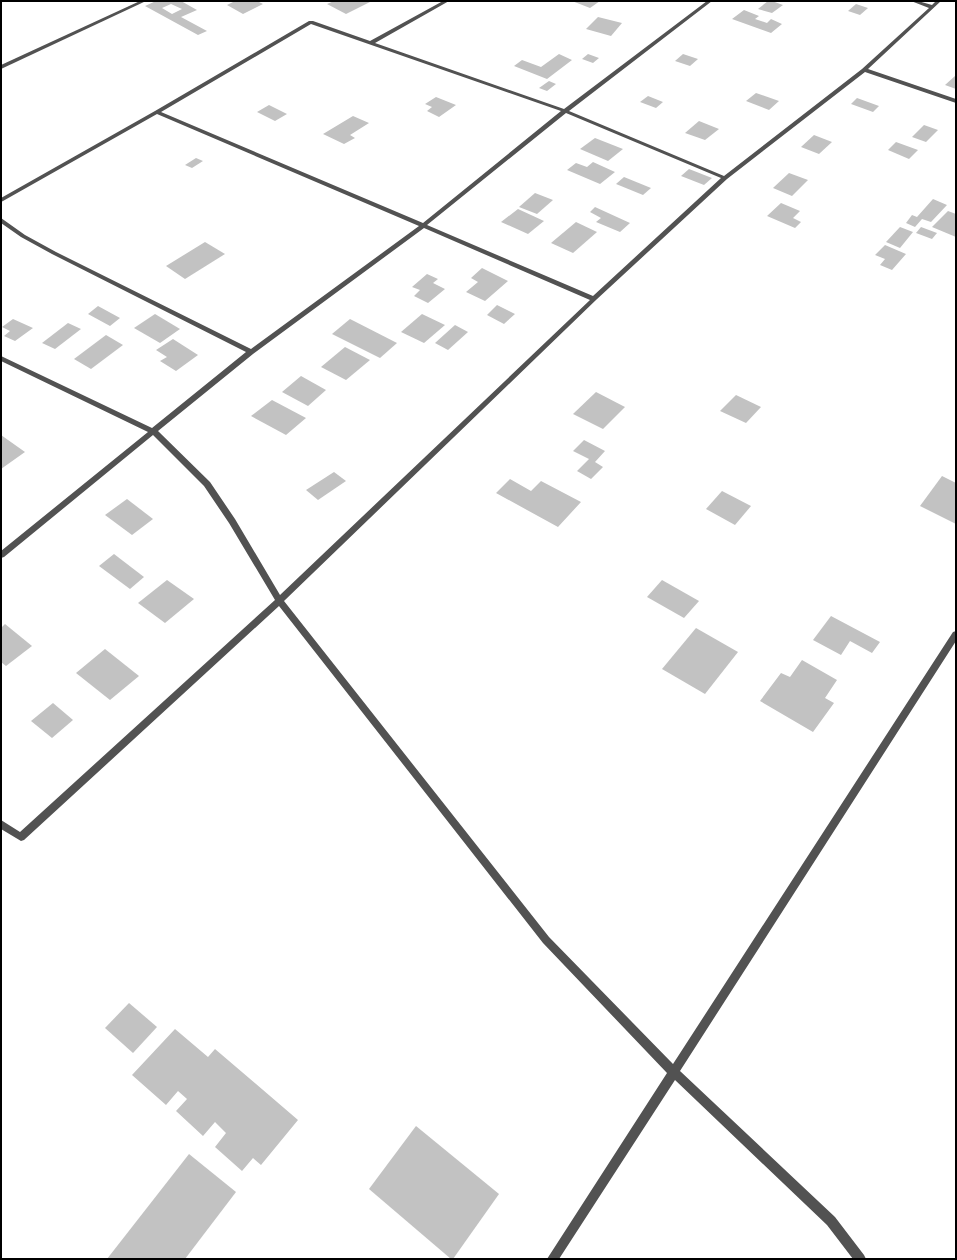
<svg xmlns="http://www.w3.org/2000/svg" width="957" height="1260" viewBox="0 0 957 1260" font-family="'Archivo Narrow',sans-serif">
<rect width="100%" height="100%" fill="#fff"/>
<g fill="#c2c2c2" fill-rule="evenodd">
<path d="M156,1h25l16,9 -16,7 26,14 -9,4 -53,-29zM171,4l11,5 -10,5 -10,-6z"/>
<polygon points="235,1 257,1 263,4 243,14 227,5"/>
<polygon points="334,1 368,1 370,2 346,14 327,4"/>
<polygon points="572,1 600,1 590,8"/>
<polygon points="768,1 772,1 783,5 772,13 758,9"/>
<polygon points="856,4 868,8 860,15 848,11"/>
<polygon points="744,10 759,16 755,19 767,23 771,19 782,24 771,33 732,19"/>
<polygon points="598,17 622,23 611,36 586,29"/>
<polygon points="559,54 572,60 547,79 514,66 522,60 541,67"/>
<polygon points="588,54 599,58 593,63 582,59"/>
<polygon points="683,54 698,59 690,66 675,61"/>
<polygon points="955,76 956,89 945,85"/>
<polygon points="549,81 556,84 547,91 539,88"/>
<polygon points="756,93 779,101 769,110 746,101"/>
<polygon points="648,96 663,102 656,108 640,102"/>
<polygon points="436,97 456,105 439,117 427,111 432,107 425,104"/>
<polygon points="857,98 879,106 873,112 851,104"/>
<polygon points="269,105 287,114 275,121 257,112"/>
<polygon points="353,116 369,123 350,135 355,138 344,144 323,134"/>
<polygon points="699,121 719,129 705,140 685,133"/>
<polygon points="924,125 938,130 926,142 912,137"/>
<polygon points="814,135 832,142 819,154 801,147"/>
<polygon points="595,138 623,149 608,161 580,149"/>
<polygon points="896,142 918,150 909,159 888,150"/>
<polygon points="196,158 203,161 192,168 185,165"/>
<polygon points="593,162 615,172 600,184 567,170 576,163 587,167"/>
<polygon points="689,169 712,178 704,185 681,176"/>
<polygon points="789,173 808,180 792,196 773,188"/>
<polygon points="624,177 651,188 643,195 616,184"/>
<polygon points="535,193 553,200 537,214 519,207"/>
<polygon points="933,199 947,205 931,222 922,219 915,227 906,223 912,215 917,217"/>
<polygon points="781,203 800,211 793,218 801,222 795,228 767,216"/>
<polygon points="595,207 630,223 620,232 596,222 601,218 590,212"/>
<polygon points="518,209 544,221 528,234 501,222"/>
<polygon points="948,211 956,214 956,237 932,227"/>
<polygon points="576,222 597,232 573,253 551,243"/>
<polygon points="900,227 913,232 900,248 886,242"/>
<polygon points="921,227 937,233 932,239 916,233"/>
<polygon points="205,242 225,254 185,279 166,266"/>
<polygon points="885,245 906,254 892,270 880,265 885,259 875,255"/>
<polygon points="482,268 508,281 485,301 466,292 478,282 471,278"/>
<polygon points="427,274 438,279 433,283 445,289 428,303 414,296 420,290 412,287"/>
<polygon points="497,305 515,314 504,324 487,315"/>
<polygon points="98,306 120,318 110,326 88,314"/>
<polygon points="155,314 180,329 160,343 134,328"/>
<polygon points="422,314 445,325 424,343 401,332"/>
<polygon points="13,319 33,328 15,341 4,336 10,331 2,327"/>
<polygon points="350,319 397,343 380,358 332,334"/>
<polygon points="68,323 81,329 55,349 42,343"/>
<polygon points="455,325 468,332 448,350 435,343"/>
<polygon points="106,335 123,345 91,369 74,359"/>
<polygon points="173,339 198,355 176,371 160,361 167,357 156,350"/>
<polygon points="345,347 370,360 346,380 321,367"/>
<polygon points="301,376 326,390 308,406 282,392"/>
<polygon points="596,392 625,407 603,429 573,414"/>
<polygon points="736,395 761,407 746,423 720,411"/>
<polygon points="272,400 306,418 286,435 251,416"/>
<polygon points="1,435 25,452 1,469"/>
<polygon points="584,440 605,451 595,462 603,467 591,479 577,471 589,459 573,451"/>
<polygon points="334,472 346,481 318,500 306,490"/>
<polygon points="942,476 956,483 956,524 920,506"/>
<polygon points="510,479 531,491 541,481 581,502 558,527 496,493"/>
<polygon points="722,491 751,506 735,525 706,509"/>
<polygon points="127,499 153,519 132,535 105,515"/>
<polygon points="114,554 144,577 130,589 99,566"/>
<polygon points="167,580 194,599 165,623 138,603"/>
<polygon points="662,580 699,601 684,618 647,597"/>
<polygon points="831,616 880,642 872,653 850,641 841,655 813,640"/>
<polygon points="5,624 32,646 6,666 1,662 1,628"/>
<polygon points="696,628 738,652 705,694 662,669"/>
<polygon points="105,649 139,676 110,700 76,673"/>
<polygon points="802,660 837,680 825,698 834,703 813,732 760,701 781,673 790,677"/>
<polygon points="53,703 73,720 52,738 31,721"/>
<polygon points="129,1003 157,1027 133,1053 105,1028"/>
<polygon points="175,1029 208,1057 215,1049 298,1120 261,1165 253,1158 242,1171 215,1147 226,1133 215,1122 203,1136 176,1111 187,1099 178,1091 166,1105 132,1075"/>
<polygon points="416,1126 499,1194 453,1259 451,1259 369,1189"/>
<polygon points="189,1154 236,1192 185,1259 107,1259"/>
</g>
<g fill="none" stroke-linecap="round" stroke-linejoin="round">
<g fill="#525252" fill-rule="evenodd">
<polygon points="140,1 146,1 1,69 1,65"/>
<path d="M443,1h6l-74,42 189,66 143,-108h5l-143,110 155,65 138,-107 67,-61 -18,-7h7l14,4 4,-4h5l-73,68 88,30v4l-91,-31 -138,107 -131,121 -312,301 265,336 124,127 280,-432 3,-1v10l-276,430 155,146 29,38 2,4h-13l-26,-34 -152,-145 -116,179h-12l120,-186 -124,-130 -264,-337 -255,234 -3,1 -20,-12v-9l19,12 255,-232 -46,-77 -25,-37 -51,-51 -149,122 -3,1v-7l147,-119 -147,-71v-5l151,72 94,-76 -194,-98 -31,-17 -20,-14v-5l24,17 31,17 195,97 168,-123 -262,-112 -154,87 -2,1v-4l154,-87 154,-90h4l57,20zM311,24l250,87 -138,112 -262,-111zM566,113l155,65 -128,118 -166,-71zM424,228l166,72 -310,295 -45,-76 -25,-37 -52,-51 95,-77z"/>
</g>
</g>
<rect width="957" height="1260" fill="none" stroke="#000000" stroke-width="4"/>
</svg>
